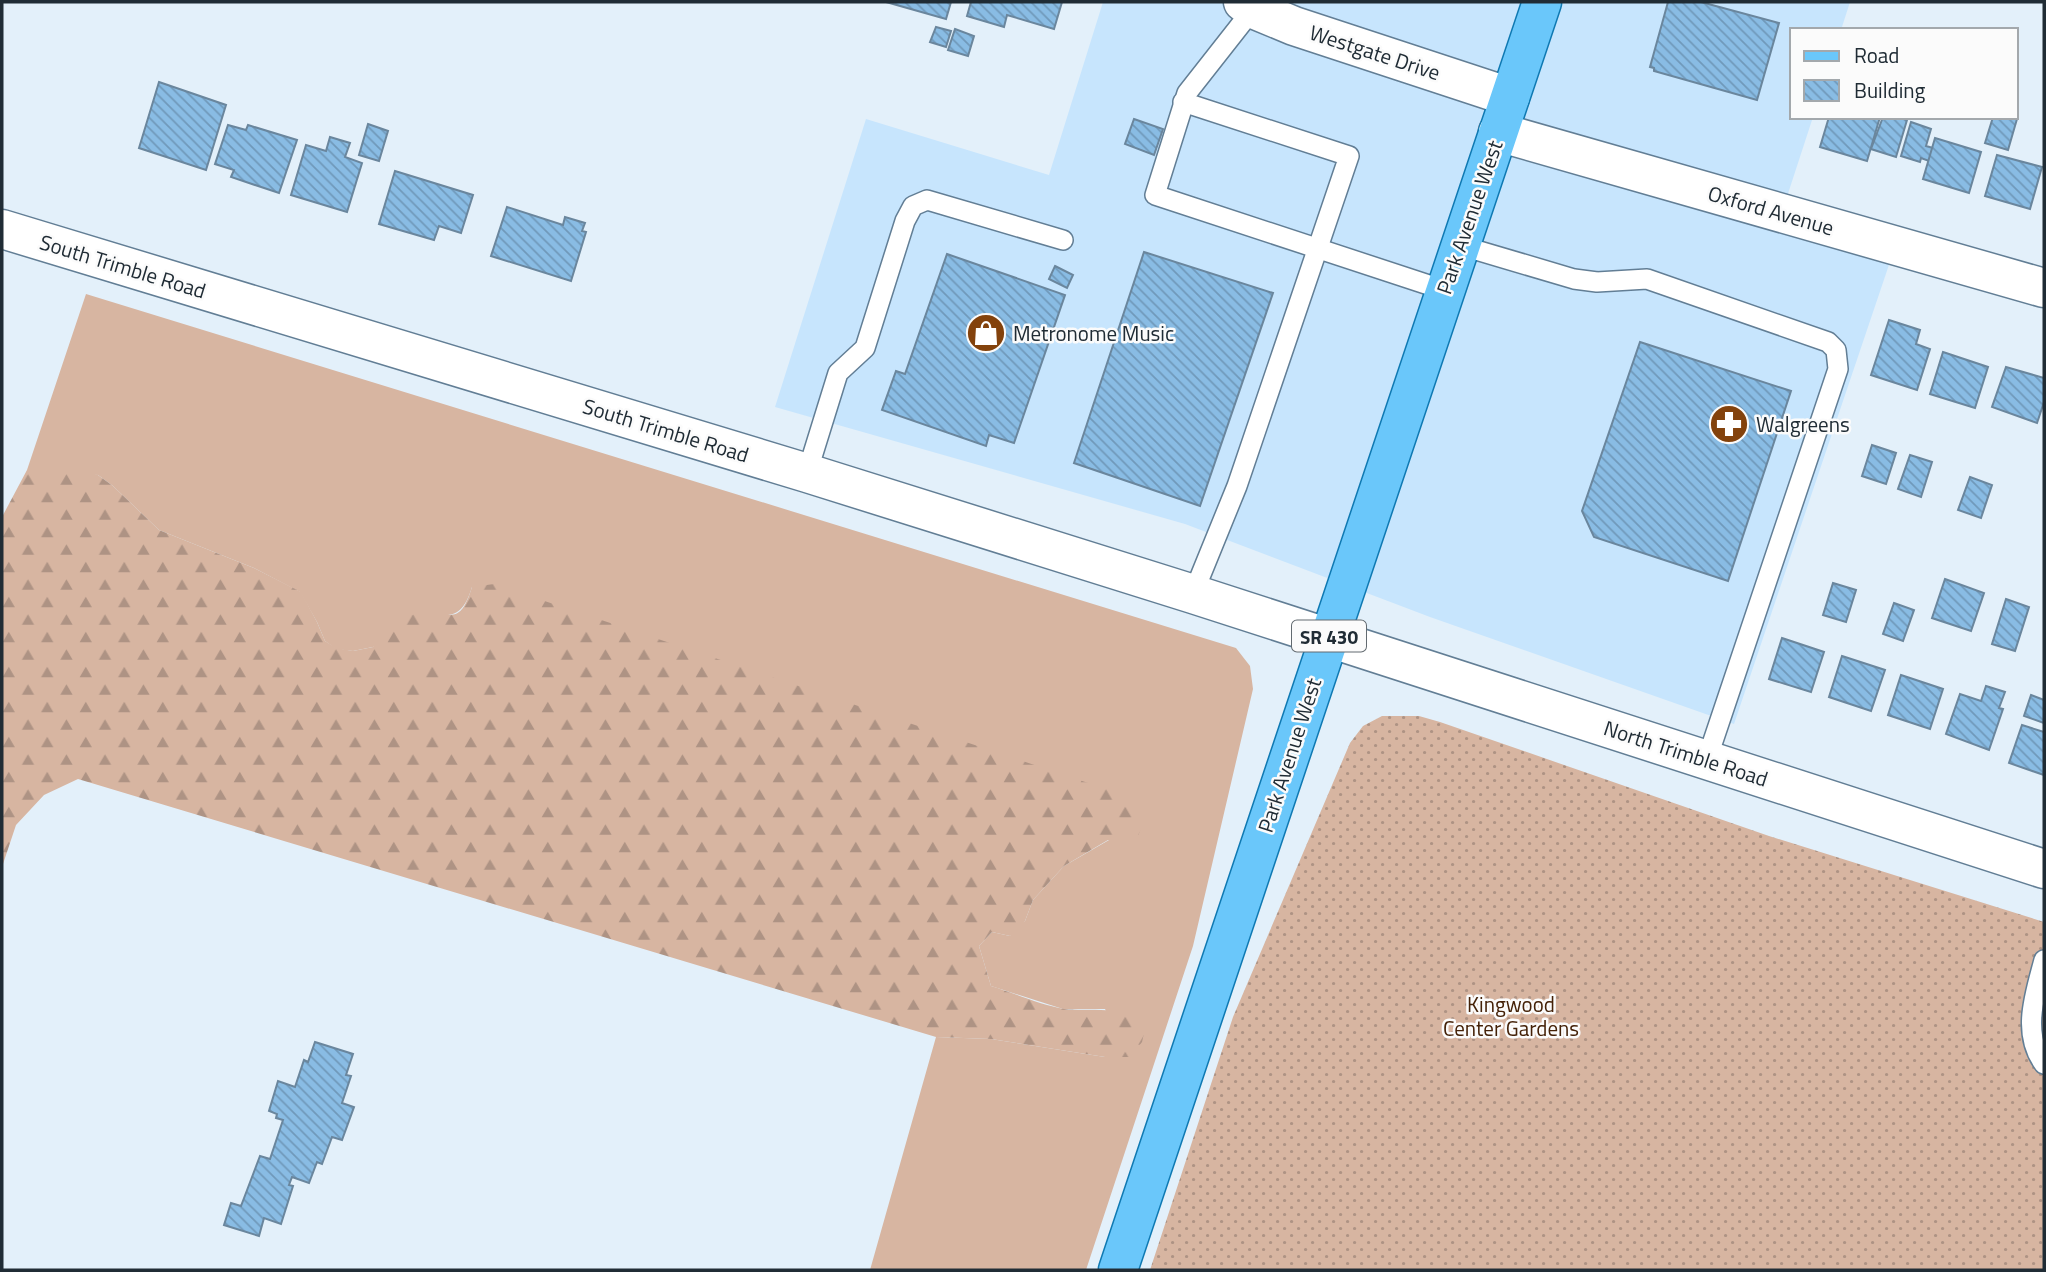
<svg xmlns="http://www.w3.org/2000/svg" width="2046" height="1272" viewBox="0 0 2046 1272" font-family="'Titillium Web',sans-serif">
<defs>
<pattern id="forest-firs" width="22" height="20" patternUnits="userSpaceOnUse" patternTransform="scale(1.75)"><rect width="22" height="20" fill="#d7b5a1"/><path d="M5 1l3.5 6h-7zM16 11l3.5 6h-7z" fill="#ae9384"/></pattern>
<pattern id="garden-dots" width="8" height="8" patternUnits="userSpaceOnUse" patternTransform="scale(1.75)"><rect width="8" height="8" fill="#d7b5a1"/><path d="M2 2h.1M6 6h.1" fill="none" stroke="#ae9384" stroke-width="1.8" stroke-linecap="round"/></pattern>
<pattern id="building-back-hatch" width="6" height="6" patternUnits="userSpaceOnUse" patternTransform="scale(1.75)"><rect width="6" height="6" fill="#89bce4"/><path d="M-1 5l2 2M0 0l6 6M5-1l2 2" fill="none" stroke="#7099ba"/></pattern>
</defs>
<rect width="100%" height="100%" fill="#e3f0fa"/>
<polygon fill="#c7e5fd" points="1103,2 1850,2 1841,30 1792,30 1792,117 1813,117 1782,212 1896,244 1734,724 1430,617 1185,524 775,407 866,119 1049,175"/>
<path fill="#d7b5a1" d="M86,294l1150,354 14,18 3,23 -60,257 -107,324h-216l66,-233 55,2 114,18h25l-25,-48h-42l-72,-23 -12,-40 13,-14 18,4 15,-15 8,-21 31,-34 45,-26 -637,-253c-10,32 -21,30 -51,26l-48,34 -20,4 -17,-2 -11,-8 -8,-19 -17,-30 -46,-24 -95,-38 -46,-44 -15,-11 -71,-5z"/>
<path fill="url(#forest-firs)" d="M75,468l23,7 15,11 46,44 95,38 47,24 16,30 8,19 11,7 17,3 20,-4 14,-24c11,-3 22,-8 33,-10 30,-3 39,16 52,-26l22,-3 633,212 18,21 -8,22 -29,1 -44,26 -31,34 -8,21 -7,12 -8,3 -18,-4 -13,14 12,40c23,7 49,19 73,23 28,3 61,-6 81,20l-3,13 -12,15h-25l-114,-18 -55,-2 -858,-258 -34,16 -28,30 -14,42v-350l25,-47z"/>
<polygon fill="url(#garden-dots)" points="1382,716 1419,716 1440,722 1769,836 2044,922 2044,1270 1150,1270 1233,1017 1350,743 1363,726"/>
<g fill="url(#building-back-hatch)" stroke="#6a869d" stroke-width="2">
<polygon points="886,2 951,2 946,19"/>
<polygon points="971,2 1062,2 1054,29 1007,15 1004,27 967,16"/>
<polygon points="1668,2 1701,2 1779,23 1757,100 1654,71 1654,68 1650,67"/>
<polygon points="936,27 951,31 946,47 930,42"/>
<polygon points="955,29 974,36 968,56 948,50"/>
<polygon points="159,82 226,105 206,170 139,148"/>
<polygon points="1829,117 1880,117 1867,161 1820,147"/>
<polygon points="1883,117 1897,117 1907,120 1896,157 1871,149"/>
<polygon points="1993,117 2017,119 2008,150 1985,143"/>
<polygon points="1134,119 1163,129 1154,155 1125,144"/>
<polygon points="1911,122 1931,129 1926,146 1933,148 1929,161 1921,158 1920,162 1901,156"/>
<polygon points="368,124 388,131 379,161 359,155"/>
<polygon points="228,125 246,130 248,125 297,140 279,193 231,177 234,170 215,164"/>
<polygon points="330,137 350,143 345,157 362,163 347,212 291,195 306,145 326,151"/>
<polygon points="1935,138 1981,152 1969,193 1923,179"/>
<polygon points="1997,155 2042,167 2030,209 1985,196"/>
<polygon points="395,171 473,195 461,233 439,226 434,240 379,224"/>
<polygon points="507,207 563,225 565,217 585,223 582,231 586,232 571,281 491,256"/>
<polygon points="1144,252 1273,293 1200,506 1074,463"/>
<polygon points="947,254 1065,295 1014,443 989,435 986,446 882,410 896,371 905,374"/>
<polygon points="1055,266 1073,275 1067,288 1049,279"/>
<polygon points="1889,320 1920,330 1916,344 1930,349 1917,390 1871,375"/>
<polygon points="1640,342 1791,391 1728,581 1594,537 1582,511"/>
<polygon points="1943,352 1988,367 1975,408 1930,394"/>
<polygon points="2006,367 2044,378 2044,402 2037,423 1992,407"/>
<polygon points="1872,445 1896,453 1886,484 1862,476"/>
<polygon points="1910,455 1932,462 1921,497 1898,489"/>
<polygon points="1970,477 1992,485 1981,518 1958,510"/>
<polygon points="1945,579 1984,593 1971,631 1932,618"/>
<polygon points="1833,583 1856,590 1846,622 1823,615"/>
<polygon points="2006,599 2029,607 2015,651 1992,644"/>
<polygon points="1894,603 1914,610 1903,641 1883,634"/>
<polygon points="1782,638 1824,652 1811,692 1769,679"/>
<polygon points="1842,656 1885,670 1871,711 1829,697"/>
<polygon points="1901,675 1943,689 1930,729 1888,715"/>
<polygon points="1986,686 2005,692 1999,708 2003,709 1989,750 1946,734 1960,694 1981,701"/>
<polygon points="2031,695 2044,700 2044,723 2024,716"/>
<polygon points="2022,725 2044,732 2044,775 2009,763"/>
<polygon points="315,1042 353,1054 346,1075 351,1076 342,1103 354,1107 342,1140 332,1137 322,1164 317,1162 309,1183 292,1177 289,1185 293,1186 281,1224 264,1218 259,1236 224,1225 231,1203 241,1206 260,1156 270,1159 283,1120 276,1118 277,1114 269,1111 278,1081 295,1087 304,1060 308,1062"/>
</g>
<g fill="none" stroke-linecap="round" stroke-linejoin="round">
<g stroke="#627e95" stroke-width="22">
<g id="lane">
<polyline points="1253,9 1187,93 1155,195 1444,290"/>
<polyline points="1183,102 1349,156 1237,486 1193,594"/>
<polyline points="1459,245 1574,279 1597,282 1647,279 1828,342 1836,350 1838,369 1707,759"/>
<polyline points="807,473 838,373 865,348 905,221 913,206 927,200 1063,240"/>
<path d="M2044,960c-9,34 -23,73 0,104"/>
</g>
</g>
<g stroke="#627e95" stroke-width="41">
<g id="street">
<polyline points="1243,2 1253,9 1294,26 1510,97"/>
<polyline points="1498,132 2044,288"/>
</g>
</g>
<g stroke="#627e95" stroke-width="41">
<polyline id="secondary" points="2,229 807,473 1193,594 2044,869"/>
</g>
<g stroke="#0f79b2" stroke-width="41">
<polyline id="primary" points="1118,1270 1542,2"/>
</g>
<use href="#lane" stroke="#fff" stroke-width="19"/>
<use href="#street" stroke="#fff" stroke-width="38"/>
<use href="#secondary" stroke="#fff" stroke-width="38"/>
<use href="#primary" stroke="#6ac7fa" stroke-width="38"/>
</g>
<defs>
<g id="shop-disc" transform="scale(2.0125)"><circle r="9.5" fill="#83420c" stroke="#fbfbfb"/><path d="M-5-2.5h2.3a2.7 3.5 0 0 1 5.4 0H5L5.5 6h-11ZM-1.5-2.5h3a1.5 2.3 0 0 0-3 0Z" fill="#fff"/></g>
<g id="pharmacy-disc" transform="scale(2.0125)"><circle r="9.5" fill="#83420c" stroke="#fbfbfb"/><path d="M-2-6h4v4h4v4h-4v4h-4v-4h-4v-4h4Z" fill="#fff"/></g>
</defs>
<g fill-rule="evenodd">
<use href="#shop-disc" x="986" y="333"/>
<use href="#pharmacy-disc" x="1729" y="424"/>
</g>
<g text-anchor="middle" dominant-baseline="central" stroke-width="5" stroke-linejoin="round" paint-order="stroke">
<rect fill="#fbfbfb" stroke="#626a70" stroke-width="2" x="1292" y="620.5" width="74" height="31" rx="5"/>
<g font-size="19" font-weight="bold" fill="#202c35">
<text x="1329" y="636">SR 430</text>
</g>
<g font-size="21" fill="#202c35" stroke="#fbfbfb">
<text transform="translate(1375 52) rotate(18)">Westgate Drive</text>
<text transform="translate(1771 210) rotate(16)">Oxford Avenue</text>
<text transform="translate(1469 217) rotate(-71)">Park Avenue West</text>
<text transform="translate(123 266) rotate(17)">South Trimble Road</text>
<text transform="translate(666 430) rotate(17)">South Trimble Road</text>
<text transform="translate(1686 753) rotate(18)">North Trimble Road</text>
<text transform="translate(1289 755) rotate(-72)">Park Avenue West</text>
</g>
<g font-size="21" fill="#202c35" stroke="#fbfbfb" text-anchor="start">
<text x="1013" y="333">Metronome Music</text>
<text x="1756" y="424">Walgreens</text>
</g>
<g font-size="21" fill="#442107" stroke="#fbfbfb">
<text x="1511" y="1004">Kingwood<tspan x="1511" dy="24">Center Gardens</tspan></text>
</g>
</g>
<rect width="2046" height="1272" fill="none" stroke="#202c35" stroke-width="7"/>
<rect x="1790" y="28" width="228" height="91" fill="#fbfbfb" stroke="#a3a8ac" stroke-width="2"/>
<rect x="1804" y="51" width="35" height="10" fill="#6ac7fa" stroke="#a3a8ac" stroke-width="2"/>
<text x="1854" y="63" font-size="21" fill="#202c35">Road</text>
<rect x="1804" y="80" width="35" height="21" fill="url(#building-back-hatch)" stroke="#a3a8ac" stroke-width="2"/>
<text x="1854" y="98" font-size="21" fill="#202c35">Building</text>
</svg>
